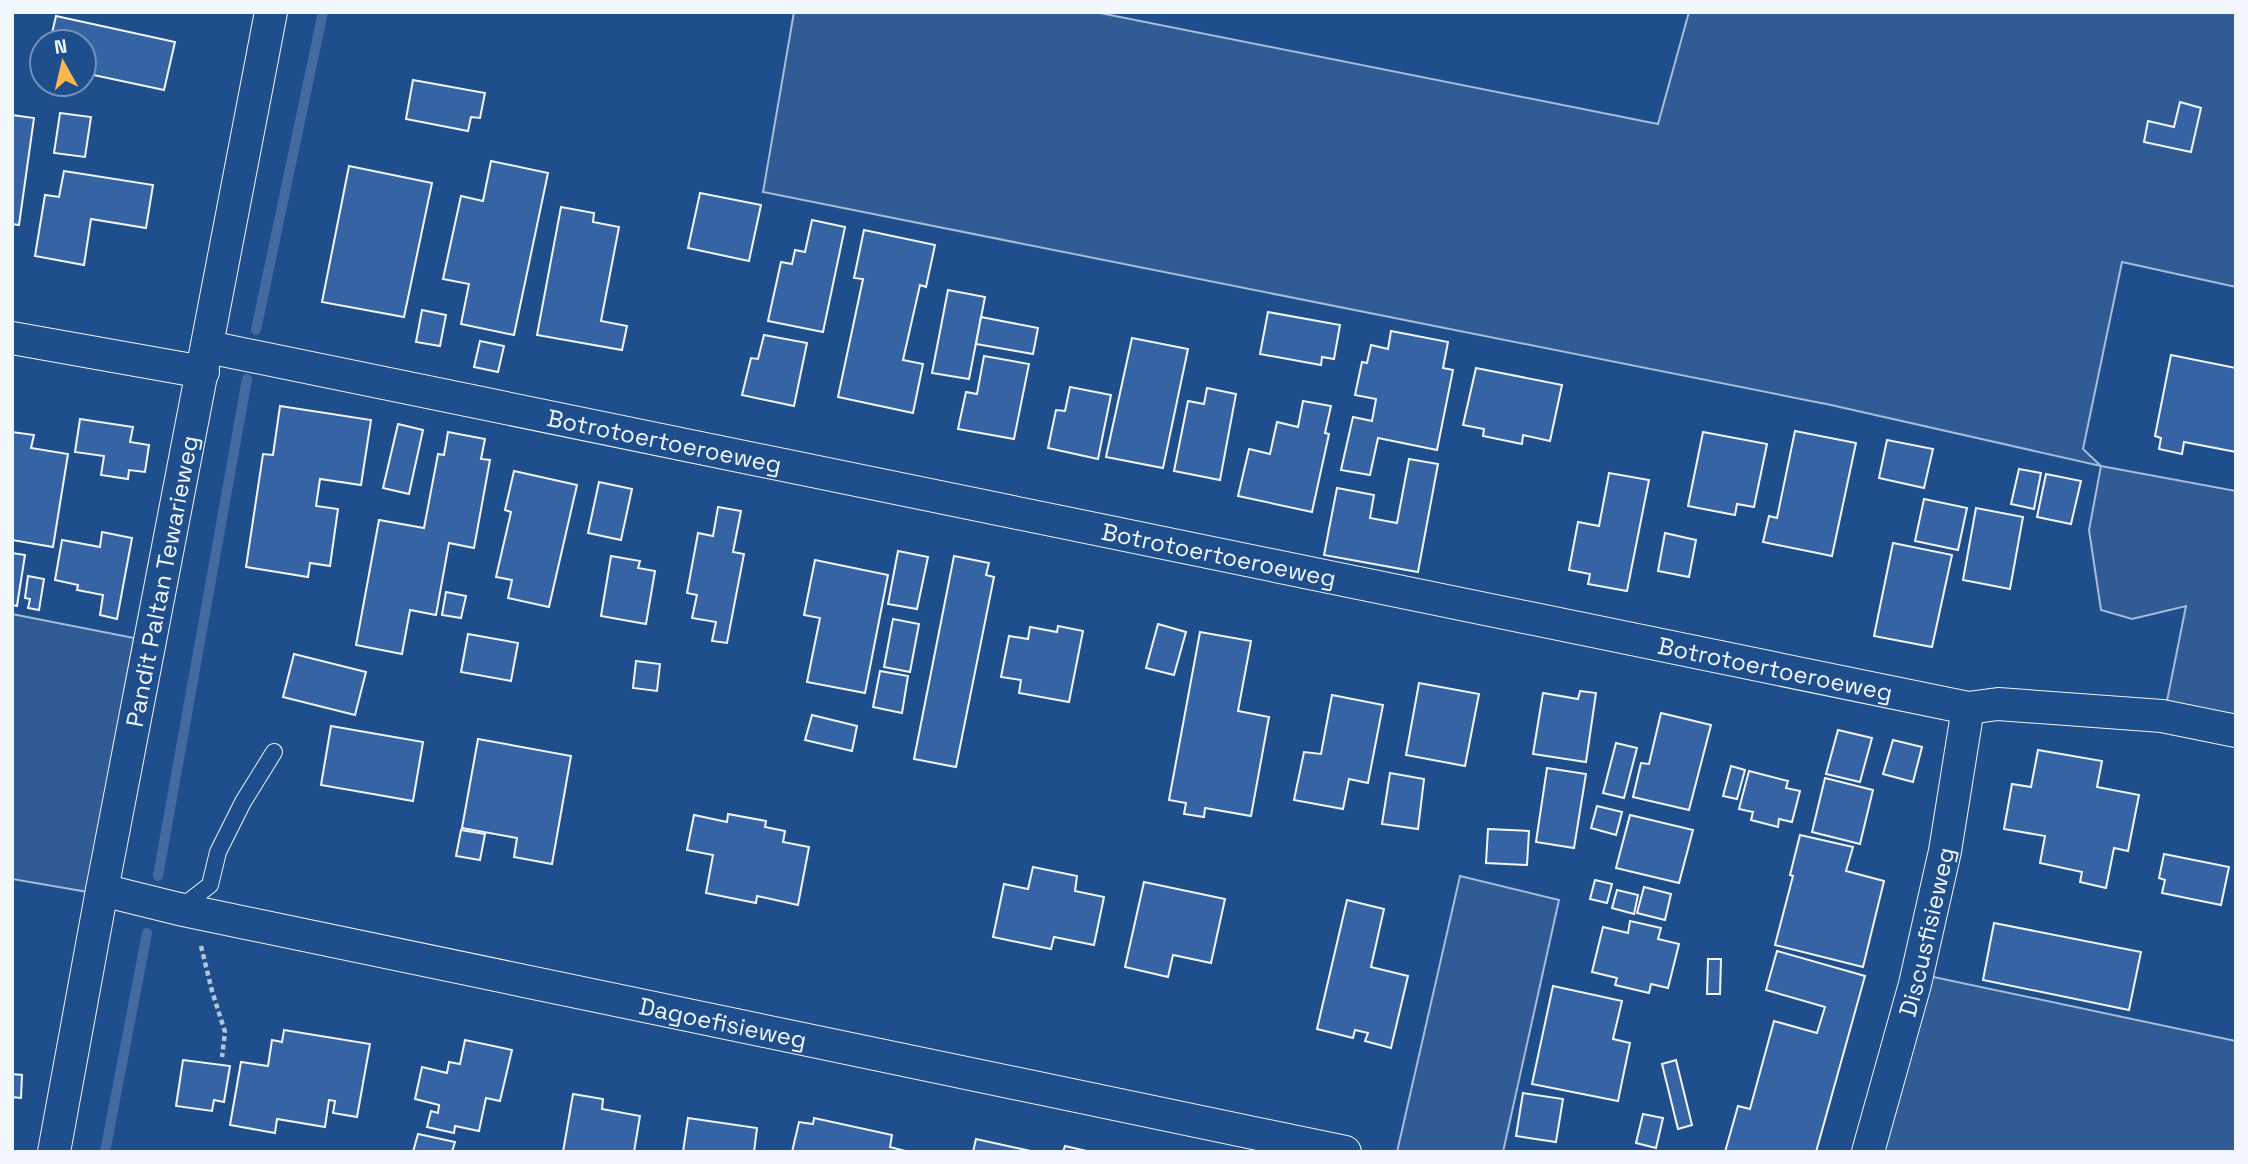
<svg xmlns="http://www.w3.org/2000/svg" width="2248" height="1164" viewBox="0 0 2248 1164" font-family="'Space Grotesk',sans-serif">
<rect width="100%" height="100%" fill="#1f4e8c"/>
<g fill="#305b95" stroke="#a8bbd7" stroke-width="2">
<polygon points="794,12 1095,12 1658,124 1689,12 2236,12 2236,287 2122,262 2083,449 2101,466 2236,491 2236,719 2166,706 2186,606 2132,619 2101,610 2089,530 2101,466 1831,405 763,192"/>
<polygon points="12,614 134,638 88,892 12,879"/>
<polygon points="1460,876 1559,900 1503,1152 1397,1152"/>
<polygon points="1924,975 2236,1041 2236,1152 1878,1152"/>
</g>
<g fill="none" stroke-linecap="round" stroke-linejoin="round">
<g stroke="#446ba0" stroke-width="10">
<polyline points="256,330 323,12"/>
<polyline points="158,876 247,379"/>
<polyline points="105,1152 147,933"/>
</g>
</g>
<g fill="#3563a3" stroke="#f2f6ff" stroke-width="2">
<polygon points="56,16 175,42 164,90 84,73 84,42 50,42"/>
<polygon points="413,80 485,93 480,118 471,117 468,131 406,119"/>
<polygon points="2180,102 2201,108 2191,152 2144,142 2148,121 2174,127"/>
<polygon points="60,113 91,117 85,157 54,153"/>
<polygon points="12,115 34,118 19,225 12,224"/>
<polygon points="491,161 548,173 514,335 461,324 469,284 443,279 461,196 483,201"/>
<polygon points="349,166 432,183 404,317 322,302"/>
<polygon points="64,171 153,185 146,228 91,219 84,265 35,256 45,195 59,197"/>
<polygon points="700,193 761,205 749,261 688,248"/>
<polygon points="561,207 594,213 593,222 619,227 601,321 627,326 622,350 537,335"/>
<polygon points="812,220 845,227 823,332 768,321 781,262 792,264 795,250 805,252"/>
<polygon points="864,230 935,245 926,287 920,285 903,360 923,364 913,413 838,397 863,279 854,278"/>
<polygon points="948,290 985,297 969,379 932,373"/>
<polygon points="422,310 446,315 440,346 416,342"/>
<polygon points="1268,312 1340,325 1334,359 1322,357 1321,365 1260,354"/>
<polygon points="981,317 1038,328 1033,354 976,344"/>
<polygon points="1391,331 1448,342 1443,368 1453,370 1437,450 1378,438 1370,475 1341,470 1353,417 1372,421 1376,399 1355,395 1362,362 1367,363 1371,345 1388,349"/>
<polygon points="764,335 807,343 794,406 742,395 751,358 758,359"/>
<polygon points="1132,338 1188,349 1163,468 1106,457"/>
<polygon points="480,341 504,346 498,372 474,367"/>
<polygon points="2171,355 2236,368 2236,452 2184,442 2182,454 2159,449 2161,438 2155,436"/>
<polygon points="984,356 1029,364 1014,439 958,429 966,392 977,394"/>
<polygon points="1476,368 1562,385 1550,441 1523,435 1522,444 1483,436 1484,429 1463,425"/>
<polygon points="1070,387 1111,395 1098,459 1048,448 1056,410 1065,411"/>
<polygon points="1207,388 1236,394 1220,480 1174,471 1188,401 1204,404"/>
<polygon points="1303,401 1331,406 1325,433 1329,434 1312,512 1238,496 1249,449 1270,454 1277,422 1298,427"/>
<polygon points="280,406 371,420 361,485 320,479 316,506 338,509 330,566 310,563 308,577 246,567 263,454 273,455"/>
<polygon points="80,419 133,427 130,442 149,445 145,472 129,470 128,479 101,475 104,456 75,452"/>
<polygon points="398,424 423,430 409,494 383,488"/>
<polygon points="1795,431 1856,443 1832,556 1763,542 1769,516 1777,518"/>
<polygon points="12,432 34,435 31,448 68,454 53,547 12,540"/>
<polygon points="448,432 485,439 481,459 490,460 474,548 449,543 436,615 410,610 402,654 356,645 379,520 424,528 438,454 444,455"/>
<polygon points="1703,432 1767,444 1754,507 1737,504 1735,515 1688,506"/>
<polygon points="1887,440 1933,449 1924,488 1879,478"/>
<polygon points="1409,459 1438,464 1418,572 1324,555 1337,488 1374,495 1370,518 1397,523"/>
<polygon points="2019,469 2041,473 2034,509 2011,504"/>
<polygon points="514,471 577,485 549,607 508,598 512,580 496,577 511,512 505,510"/>
<polygon points="1609,473 1649,480 1627,591 1588,584 1590,574 1569,570 1578,522 1599,526"/>
<polygon points="2046,474 2081,481 2071,524 2037,517"/>
<polygon points="599,482 632,489 621,540 588,533"/>
<polygon points="1924,499 1967,508 1958,550 1915,541"/>
<polygon points="718,507 741,511 733,552 744,554 727,643 712,641 716,622 692,618 697,595 687,593 698,533 713,536"/>
<polygon points="1976,508 2023,517 2010,589 1963,580"/>
<polygon points="102,532 132,538 117,619 100,615 103,595 77,590 78,585 55,580 62,540 100,547"/>
<polygon points="1665,533 1696,540 1689,577 1658,571"/>
<polygon points="1893,543 1952,555 1932,647 1874,636"/>
<polygon points="898,551 928,557 917,609 888,604"/>
<polygon points="12,553 25,555 17,606 12,605"/>
<polygon points="611,556 640,561 638,568 655,571 646,624 601,616"/>
<polygon points="954,556 989,563 986,575 994,577 956,767 914,759"/>
<polygon points="815,560 888,575 865,693 807,682 820,618 804,615"/>
<polygon points="28,576 44,579 39,610 28,608 30,599 25,598"/>
<polygon points="446,592 466,596 461,618 442,615"/>
<polygon points="893,619 919,624 910,672 884,667"/>
<polygon points="1158,624 1186,632 1174,675 1146,668"/>
<polygon points="1058,626 1083,631 1069,702 1019,693 1021,680 1001,677 1009,636 1028,639 1030,627 1057,632"/>
<polygon points="1200,632 1251,641 1238,711 1269,717 1251,816 1205,808 1204,817 1184,814 1186,803 1169,800"/>
<polygon points="468,634 518,643 511,681 461,672"/>
<polygon points="294,654 366,672 355,715 283,697"/>
<polygon points="636,661 660,664 657,691 633,688"/>
<polygon points="880,671 908,676 902,713 873,707"/>
<polygon points="1419,683 1479,694 1465,766 1406,755"/>
<polygon points="1580,691 1596,693 1586,762 1533,754 1543,693 1578,699"/>
<polygon points="1332,695 1383,705 1368,783 1349,779 1343,809 1294,800 1304,752 1321,754"/>
<polygon points="1661,713 1711,725 1689,810 1633,797 1641,763 1649,764"/>
<polygon points="812,715 857,726 852,751 805,740"/>
<polygon points="331,726 423,742 413,801 321,785"/>
<polygon points="1838,730 1872,738 1860,782 1826,774"/>
<polygon points="478,739 571,756 552,864 514,857 517,838 462,828"/>
<polygon points="1893,740 1922,747 1913,782 1883,774"/>
<polygon points="1616,743 1637,748 1624,798 1603,793"/>
<polygon points="2038,750 2102,761 2097,787 2139,795 2128,851 2114,848 2106,888 2080,882 2082,872 2040,863 2045,836 2004,829 2012,784 2031,787"/>
<polygon points="1731,766 1745,770 1737,799 1723,796"/>
<polygon points="1547,768 1586,774 1574,848 1536,842"/>
<polygon points="1749,771 1788,781 1786,788 1800,791 1792,822 1779,819 1778,827 1751,820 1753,812 1739,809"/>
<polygon points="1390,773 1424,779 1418,829 1382,824"/>
<polygon points="1825,778 1873,790 1860,844 1812,832"/>
<polygon points="1597,806 1622,812 1616,835 1591,828"/>
<polygon points="728,814 766,821 765,827 785,831 783,842 809,847 798,905 757,896 756,903 706,893 713,855 687,850 694,815 727,822"/>
<polygon points="1630,815 1693,830 1679,883 1616,868"/>
<polygon points="1488,829 1529,831 1527,865 1486,863"/>
<polygon points="461,830 485,834 480,860 456,856"/>
<polygon points="1800,835 1853,847 1846,871 1884,881 1863,967 1775,945 1793,876 1790,875"/>
<polygon points="2164,854 2229,867 2221,905 2162,893 2165,880 2159,878"/>
<polygon points="1033,867 1077,876 1075,891 1104,897 1094,945 1054,937 1051,949 993,937 1004,884 1028,889"/>
<polygon points="1595,880 1612,884 1607,903 1590,899"/>
<polygon points="1144,882 1225,899 1211,963 1173,955 1168,977 1125,967"/>
<polygon points="1644,887 1671,894 1665,920 1637,913"/>
<polygon points="1617,890 1638,895 1634,914 1612,908"/>
<polygon points="1347,900 1384,909 1371,967 1408,976 1391,1048 1365,1041 1368,1033 1355,1030 1353,1038 1317,1029"/>
<polygon points="1630,921 1661,928 1658,939 1679,944 1668,988 1651,984 1649,993 1615,985 1617,978 1592,972 1603,927 1628,933"/>
<polygon points="1994,923 2141,952 2129,1010 1983,980"/>
<polygon points="1777,951 1865,976 1816,1152 1725,1152 1738,1106 1750,1109 1774,1021 1817,1033 1825,1007 1766,990"/>
<polygon points="1708,959 1721,959 1720,994 1707,994"/>
<polygon points="1553,986 1622,1001 1613,1039 1630,1043 1618,1101 1532,1084"/>
<polygon points="284,1030 370,1044 357,1117 333,1113 335,1101 329,1100 325,1127 277,1119 275,1133 230,1125 241,1062 268,1066 272,1040 282,1042"/>
<polygon points="465,1040 512,1050 500,1101 486,1098 479,1131 455,1126 454,1133 427,1127 431,1111 438,1113 439,1105 415,1099 422,1067 447,1073 449,1062 460,1064"/>
<polygon points="183,1060 230,1066 224,1102 214,1100 212,1111 176,1106"/>
<polygon points="1676,1060 1692,1125 1678,1129 1662,1064"/>
<polygon points="12,1074 22,1075 21,1098 12,1097"/>
<polygon points="1523,1093 1563,1099 1556,1142 1516,1136"/>
<polygon points="573,1094 603,1099 602,1109 640,1116 634,1152 563,1152"/>
<polygon points="1643,1114 1663,1118 1656,1148 1636,1143"/>
<polygon points="688,1118 757,1128 754,1152 683,1152"/>
<polygon points="814,1118 892,1135 890,1147 909,1152 792,1152 799,1122 813,1124"/>
<polygon points="418,1134 455,1142 452,1152 413,1152"/>
<polygon points="976,1139 1035,1152 973,1152"/>
<polygon points="1065,1146 1091,1152 1063,1152"/>
</g>
<g fill="none" stroke-linecap="round" stroke-linejoin="round">
<g stroke="#f2f6ff" stroke-width="18">
<polyline id="lane" points="179,909 210,885 218,852 243,802 274,752"/>
</g>
<g stroke="#f2f6ff" stroke-width="34">
<g id="street">
<polyline points="12,338 203,372"/>
<path id="s1" d="M208,347l1760,361 30,-4 164,12 74,15"/>
<path id="s2" d="M102,890l77,19 1166,243"/>
<path id="s3" d="M54,1152l48,-262 169,-878"/>
<path id="s4" d="M1868,1152l47,-168 30,-133 23,-143"/>
</g>
</g>
<polyline stroke="#b3c4dc" stroke-width="4.5" stroke-dasharray="5 3.5" stroke-linecap="butt" points="201,946 212,991 225,1032 222,1057"/>
<use href="#lane" stroke="#1f4e8c" stroke-width="16"/>
<use href="#street" stroke="#1f4e8c" stroke-width="32"/>
</g>
<g text-anchor="middle" dominant-baseline="central" stroke-width="5" stroke-linejoin="round" paint-order="stroke">
<g font-size="24" fill="#f2f6ff" stroke="#1f4e8c">
<text stroke="none"><textPath href="#s1" startOffset="466">Botrotoertoeroeweg</textPath></text>
<text stroke="none"><textPath href="#s1" startOffset="1032">Botrotoertoeroeweg</textPath></text>
<text stroke="none"><textPath href="#s3" startOffset="581">Pandit Paltan Tewarieweg</textPath></text>
<text stroke="none"><textPath href="#s1" startOffset="1600">Botrotoertoeroeweg</textPath></text>
<text stroke="none"><textPath href="#s4" startOffset="228">Discusfisieweg</textPath></text>
<text stroke="none"><textPath href="#s2" startOffset="635">Dagoefisieweg</textPath></text>
</g>
</g>
<rect width="2248" height="1164" fill="none" stroke="#f2f6ff" stroke-width="28"/>
<g transform="translate(63 63) rotate(352)"><circle r="33" fill="#1f4e8c" stroke="#7391ba" stroke-width="2"/>
<path d="M0-5L12 26L0 18L-12 26Z" fill="#ffb74d"/>
<text y="-10" font-size="19" font-weight="bold" text-anchor="middle" fill="#f2f6ff">N</text>
</g>
</svg>
